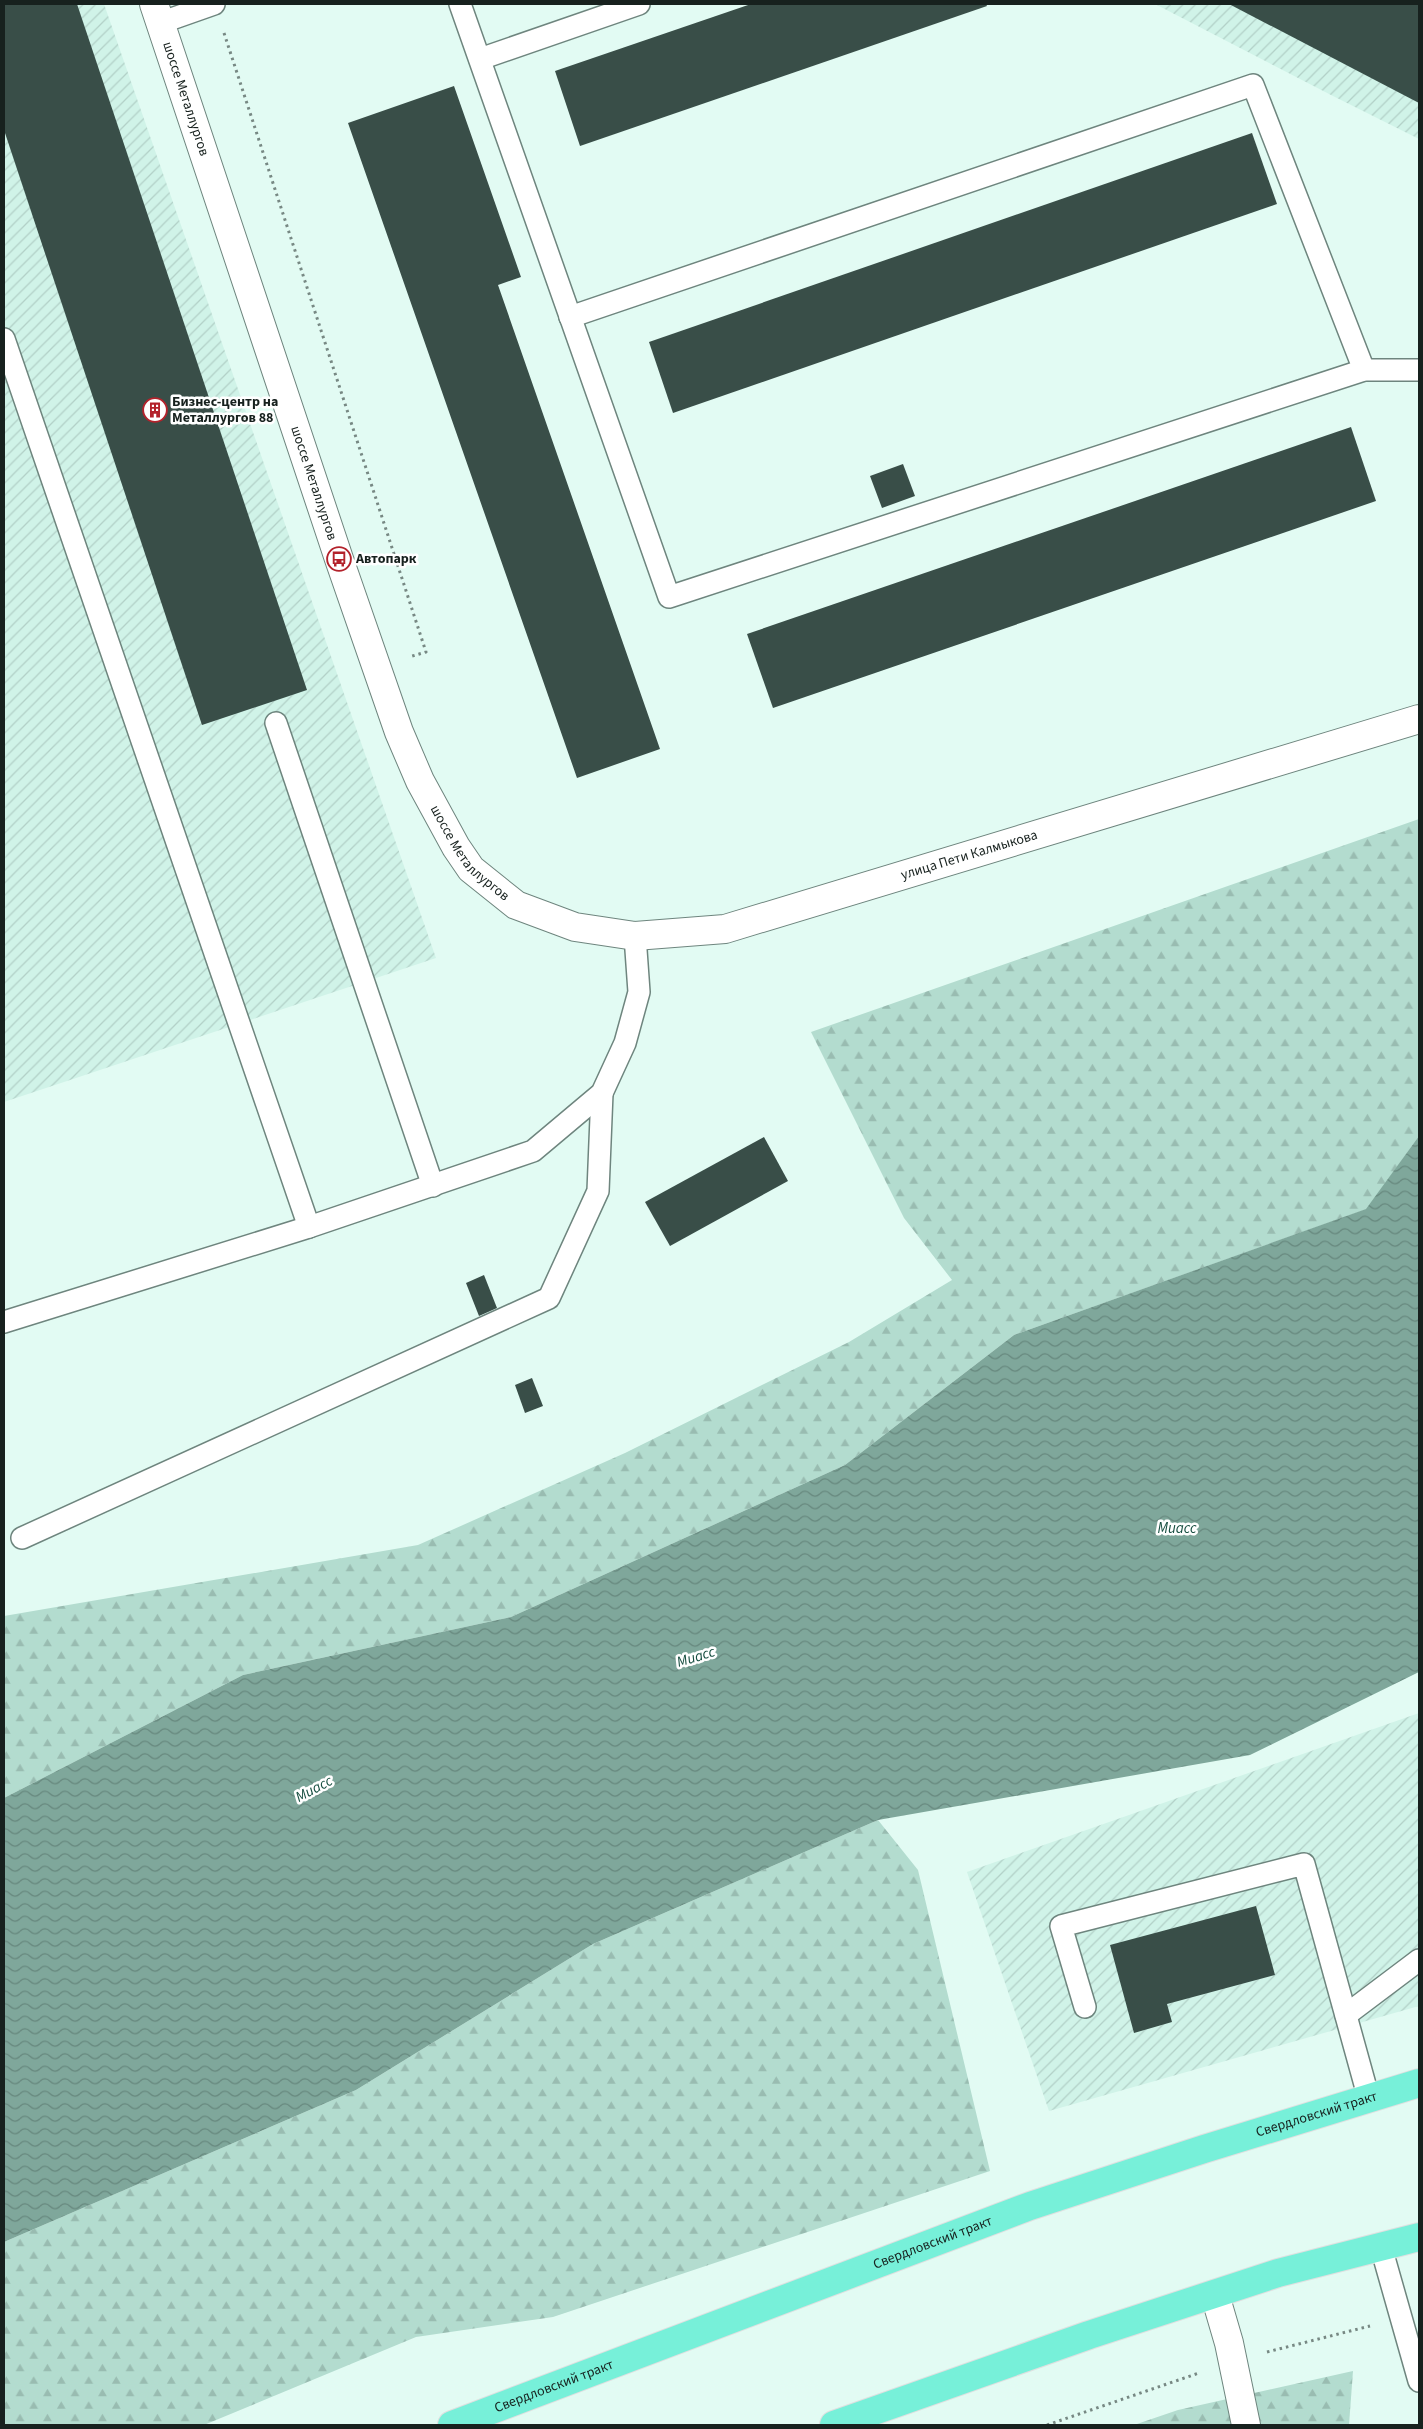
<svg xmlns="http://www.w3.org/2000/svg" width="1423" height="2429" viewBox="0 0 1423 2429" font-family="'Source Sans 3',sans-serif">
<defs>
<pattern id="industrial-furrows" width="10" height="10" patternUnits="userSpaceOnUse" patternTransform="scale(1.25)"><rect width="10" height="10" fill="#d0f3e8"/><path d="M-1 1l2-2M0 10L10 0M9 11l2-2" fill="none" stroke="#b2d0c7"/></pattern>
<pattern id="forest-firs" width="22" height="20" patternUnits="userSpaceOnUse" patternTransform="scale(1.25)"><rect width="22" height="20" fill="#b3dccf"/><path d="M5 1l3.5 6h-7zM16 11l3.5 6h-7z" fill="#99bcb1"/></pattern>
<pattern id="water-waves" width="16" height="10" patternUnits="userSpaceOnUse" patternTransform="scale(1.25)"><rect width="16" height="10" fill="#7fa79b"/><path d="M0 5q4-4 8 0t8 0" fill="none" stroke="#67887e"/></pattern>
</defs>
<rect width="100%" height="100%" fill="#e2fbf3"/>
<g fill="url(#industrial-furrows)">
<polygon points="4,4 104,4 436,958 4,1102"/>
<polygon points="1155,4 1419,4 1419,139 1331,95"/>
<polygon points="1419,1713 1419,2006 1049,2111 967,1872"/>
</g>
<g fill="url(#forest-firs)">
<polygon points="1419,819 1419,1136 1367,1209 1014,1335 845,1465 511,1617 243,1675 4,1798 4,1616 418,1545 625,1453 849,1342 952,1280 904,1218 811,1032"/>
<polygon points="878,1820 918,1870 990,2171 553,2317 416,2337 204,2425 4,2425 4,2242 356,2090 593,1944"/>
<polygon points="1353,2371 1349,2425 1134,2425 1178,2410"/>
</g>
<polygon fill="url(#water-waves)" points="1419,1136 1419,1672 1250,1755 878,1820 593,1944 356,2090 4,2242 4,1798 243,1675 511,1617 845,1465 1014,1335 1366,1209"/>
<g fill="#394e48">
<polygon points="4,4 77,4 307,690 202,725 4,130"/>
<polygon points="751,4 986,4 987,6 580,146 555,71"/>
<polygon points="1229,4 1419,4 1419,103"/>
<polygon points="454,86 521,277 498,285 660,749 577,778 348,123"/>
<polygon points="1252,133 1277,204 673,413 649,342"/>
<polygon points="1351,427 1376,501 773,708 747,634"/>
<polygon points="903,464 915,496 882,508 870,476"/>
<polygon points="764,1137 788,1181 670,1246 645,1202"/>
<polygon points="484,1275 497,1308 479,1316 466,1283"/>
<polygon points="532,1378 543,1406 525,1413 515,1385"/>
<polygon points="1256,1906 1275,1975 1167,2004 1172,2022 1134,2033 1110,1945"/>
</g>
<g fill="none" stroke-linecap="round" stroke-linejoin="round">
<g stroke="#6e857e" stroke-width="24">
<g id="lane">
<polyline points="460,4 669,597 1364,370 1419,370"/>
<polyline points="160,23 214,4"/>
<polyline points="480,59 639,4"/>
<polyline points="570,317 1253,85 1364,370"/>
<polyline points="4,339 309,1227"/>
<polyline points="276,723 433,1186"/>
<polyline points="4,1322 309,1227 533,1151 602,1093 625,1043 639,992 635,936"/>
<polyline points="22,1538 549,1298 598,1191 602,1093"/>
<polyline points="1085,2007 1061,1926 1304,1864 1369,2099"/>
<polyline points="1346,2015 1419,1960"/>
<polyline points="1381,2247 1419,2381"/>
</g>
</g>
<g stroke="#6e857e" stroke-width="30">
<polyline id="street" points="1215,2295 1229,2343 1246,2425"/>
</g>
<g stroke="#6e857e" stroke-width="30">
<g id="secondary">
<path id="s1" d="M154,4l185,555 60,173 21,49 36,66 15,22 45,36 59,22 60,9 90,-7 694,-210"/>
</g>
</g>
<g stroke="#dfe0e0" stroke-width="30">
<g id="primary">
<path id="s2" d="M452,2425l578,-219 174,-57 215,-66"/>
<polyline points="834,2425 1089,2335 1278,2273 1419,2237"/>
</g>
</g>
<g stroke="#778883" stroke-width="3" stroke-dasharray="2.5 4" stroke-linecap="butt">
<polyline points="224,33 426,652 409,657"/>
<polyline points="1267,2352 1370,2326"/>
<polyline points="1047,2425 1199,2373"/>
</g>
<use href="#lane" stroke="#fff" stroke-width="21"/>
<use href="#street" stroke="#fff" stroke-width="28"/>
<use href="#secondary" stroke="#fff" stroke-width="28"/>
<use href="#primary" stroke="#77f0d9" stroke-width="28"/>
</g>
<defs>
<g id="building-ring" transform="scale(1.25)"><circle r="9.5" fill="#fff" stroke="#b3222b" stroke-width="1.5"/><path d="M-4-6H4V6H1V3H-1V6H-4ZM-2.5-4.3h1.7v1.8h-1.7ZM.8-4.3h1.7v1.8H.8ZM-2.5-1h1.7V.8h-1.7ZM.8-1h1.7V.8H.8Z" fill="#b3222b"/></g>
<g id="bus-ring" transform="scale(1.25)"><circle r="9.5" fill="#fff" stroke="#b3222b" stroke-width="1.5"/><path d="M-5-6H5V4H4V6H2V4H-2V6H-4V4H-5ZM-3.5-4V0h7V-4ZM-3.5 1.2v1.5H-2V1.2ZM2 1.2v1.5H3.5V1.2Z" fill="#b3222b"/></g>
</defs>
<g fill-rule="evenodd">
<use href="#building-ring" x="155" y="410"/>
<use href="#bus-ring" x="339" y="559"/>
</g>
<g text-anchor="middle" dominant-baseline="central" stroke-width="5" stroke-linejoin="round" paint-order="stroke">
<g font-size="14" fill="#17211e" stroke="#fff">
<text stroke="none"><textPath href="#s1" startOffset="100">шоссе Металлургов</textPath></text>
<text stroke="none"><textPath href="#s1" startOffset="505">шоссе Металлургов</textPath></text>
<text stroke="none"><textPath href="#s1" startOffset="910">шоссе Металлургов</textPath></text>
<text stroke="none"><textPath href="#s1" startOffset="1450">улица Пети Калмыкова</textPath></text>
<text stroke="none"><textPath href="#s2" startOffset="919">Свердловский тракт</textPath></text>
<text stroke="none"><textPath href="#s2" startOffset="514">Свердловский тракт</textPath></text>
<text stroke="none"><textPath href="#s2" startOffset="109">Свердловский тракт</textPath></text>
</g>
<g font-size="14" font-weight="bold" fill="#17211e" stroke="#fff" text-anchor="start">
<text x="172" y="402">Бизнес-центр на<tspan x="172" dy="16">Металлургов 88</tspan></text>
<text x="356" y="559">Автопарк</text>
</g>
<g font-size="15" font-style="italic" fill="#164e40" stroke="#fff">
<text x="1177" y="1528">Миасс</text>
<text transform="translate(696 1657) rotate(-17)">Миасс</text>
<text transform="translate(314 1789) rotate(-28)">Миасс</text>
</g>
</g>
<rect width="1423" height="2429" fill="none" stroke="#17211e" stroke-width="10"/>
</svg>
